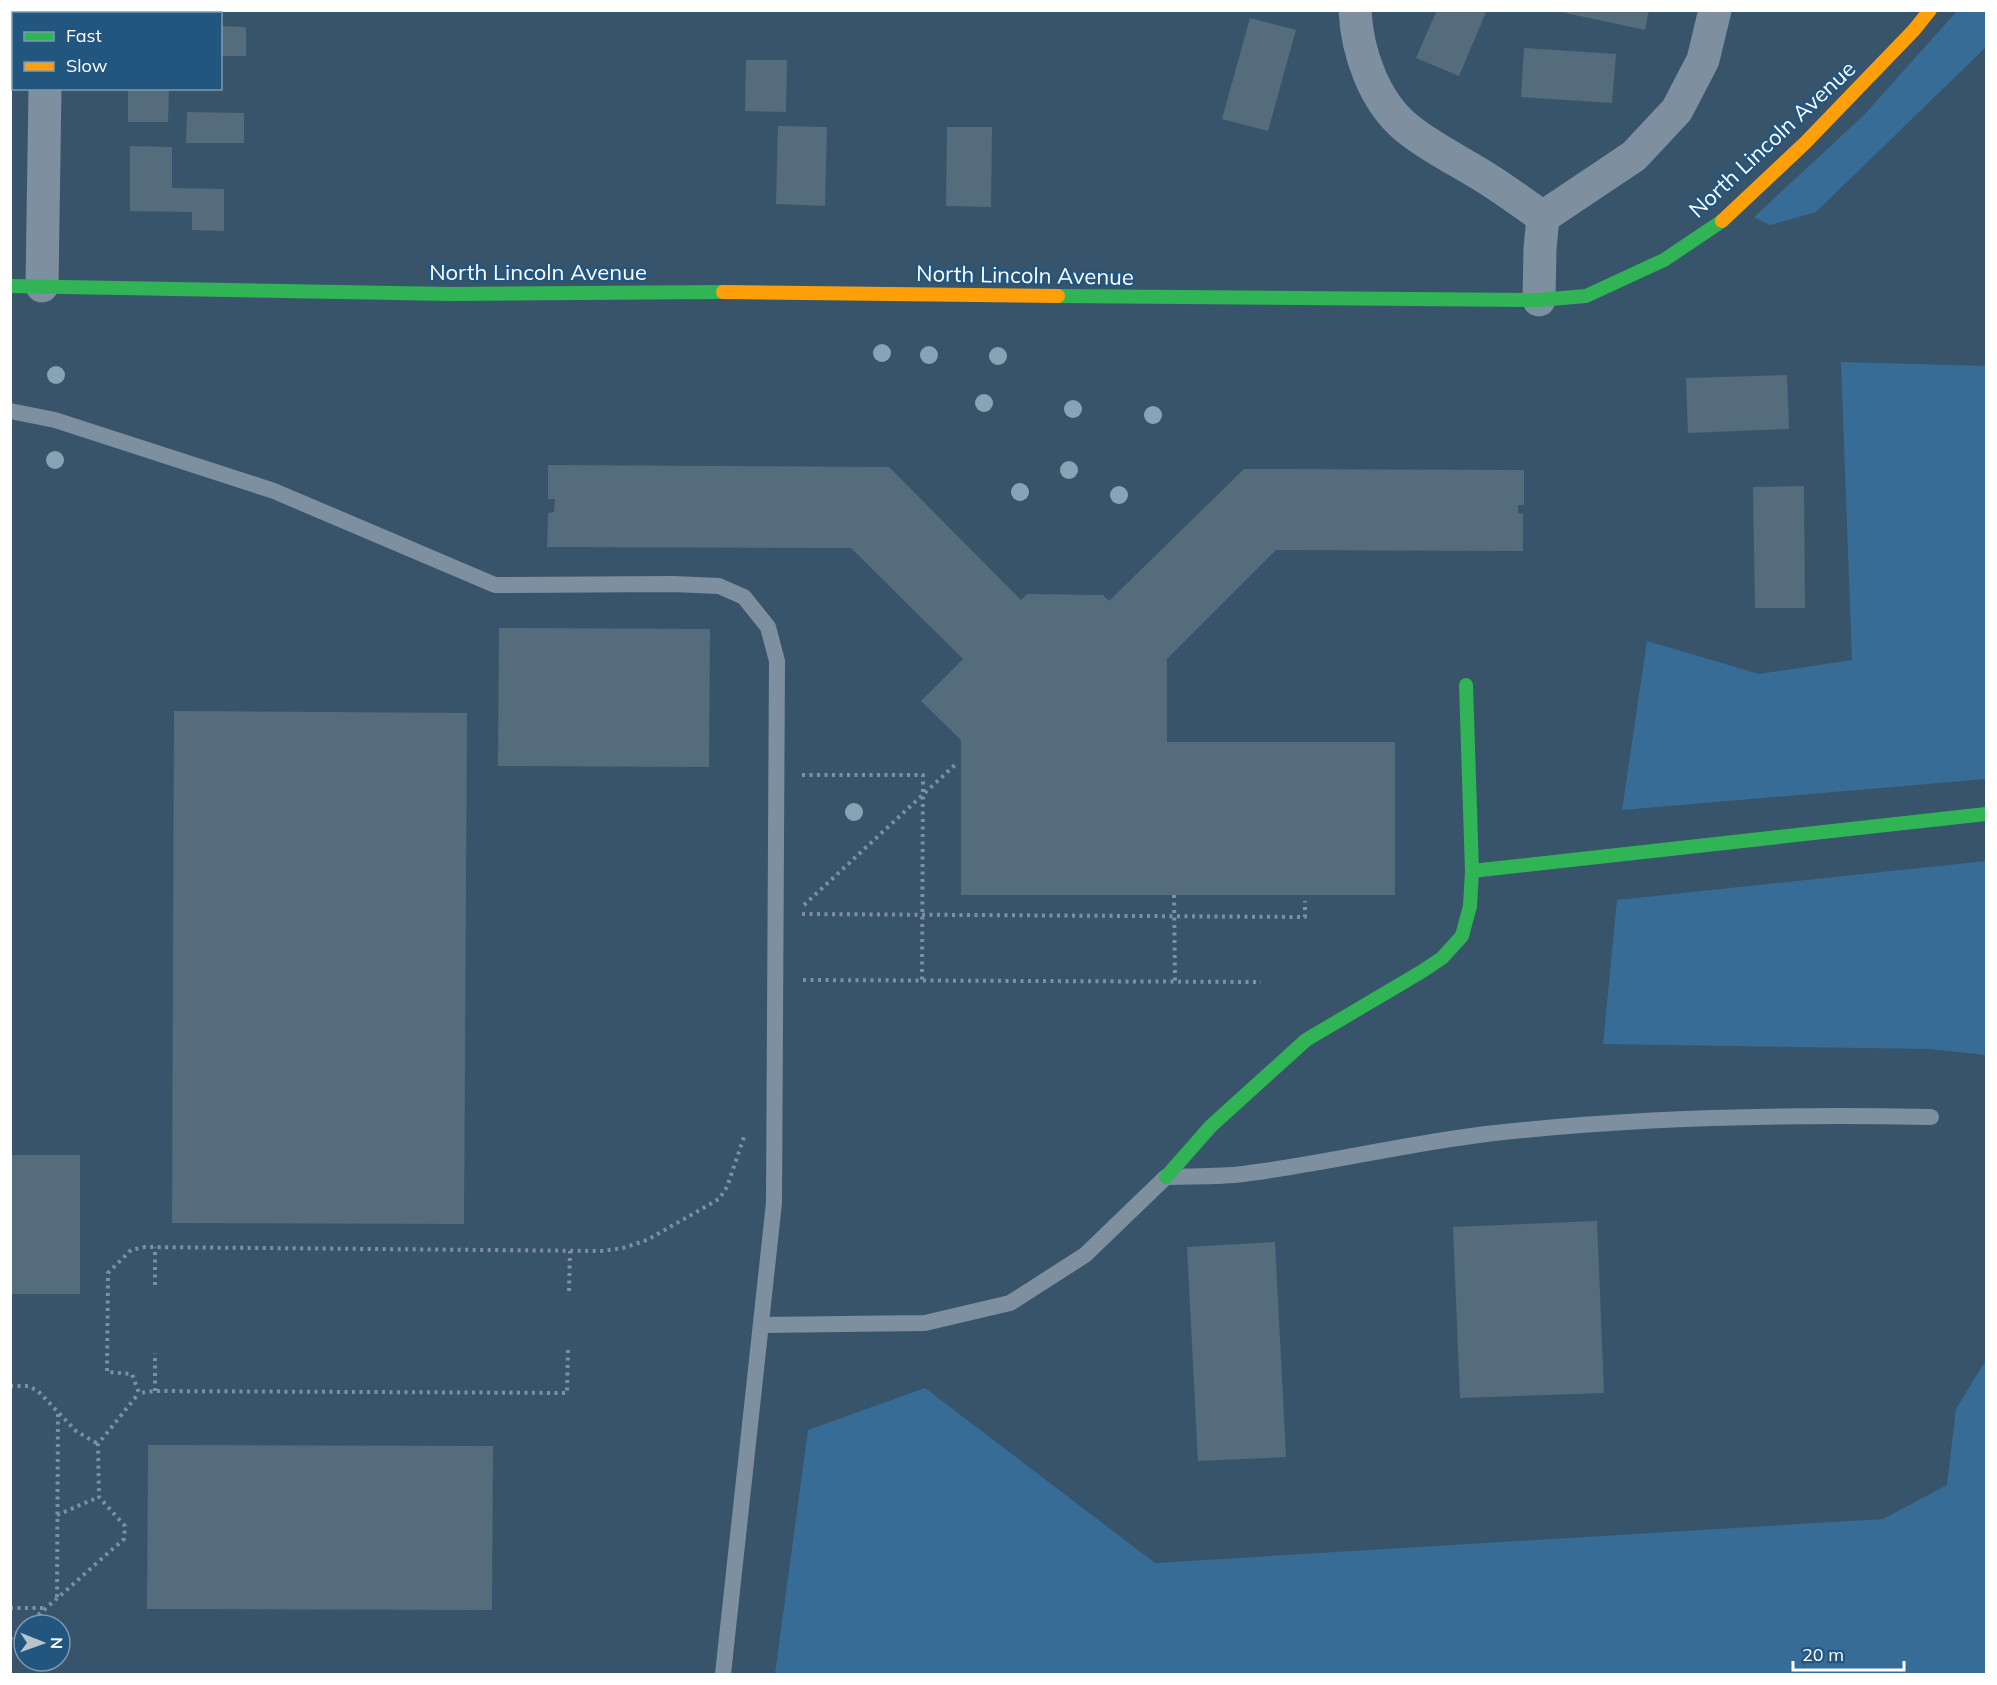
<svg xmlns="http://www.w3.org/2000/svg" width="1997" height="1685" viewBox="0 0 1997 1685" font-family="Mulish,sans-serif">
<rect width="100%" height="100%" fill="#38546a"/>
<g fill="#376c96">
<polygon points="1957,11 1986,11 1986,47 1816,212 1770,225 1754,217 1864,115"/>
<polygon points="1841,362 1986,366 1986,779 1622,810 1647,641 1759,674 1852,660"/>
<polygon points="1986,861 1986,1055 1929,1049 1603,1044 1617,900"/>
<polygon points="1986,1360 1986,1674 775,1674 808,1430 925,1388 1155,1563 1883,1519 1947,1485 1956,1409"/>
</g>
<g fill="#556c7d">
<rect x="129" y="10" width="44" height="4"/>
<polygon points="1437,10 1487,10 1459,76 1416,58"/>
<polygon points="1552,10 1649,10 1645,30"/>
<polygon points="1250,18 1296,30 1268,131 1222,119"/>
<polygon points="220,26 246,27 246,56 220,56"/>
<polygon points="1524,48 1616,54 1612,103 1521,97"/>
<polygon points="746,60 787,60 786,112 745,111"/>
<polygon points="128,88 169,88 168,122 128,122"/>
<polygon points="187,112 244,113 244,143 186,143"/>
<polygon points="778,126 827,127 825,206 776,204"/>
<polygon points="947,127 992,127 991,207 946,206"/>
<polygon points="130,146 172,147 172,188 224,189 224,231 192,230 192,212 130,211"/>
<polygon points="1787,375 1789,429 1688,433 1686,378"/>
<polygon points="548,465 889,467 1021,600 1027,594 1103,595 1109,601 1244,469 1524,470 1524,505 1518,505 1518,513 1523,514 1523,551 1276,550 1167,659 1167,742 1395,742 1395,895 961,895 961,740 921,701 963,659 851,548 547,547 548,513 554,512 555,499 548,499"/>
<polygon points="1804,486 1805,608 1755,608 1753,487"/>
<polygon points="499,628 710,629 709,767 498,766"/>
<polygon points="174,711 467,713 464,1224 172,1223"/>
<rect x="10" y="1155" width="70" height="139"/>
<polygon points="1597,1221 1604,1393 1460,1398 1453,1227"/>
<polygon points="1275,1242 1286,1457 1198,1461 1187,1247"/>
<polygon points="148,1445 493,1446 492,1610 147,1609"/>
</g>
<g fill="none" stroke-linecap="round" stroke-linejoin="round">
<g stroke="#7e90a0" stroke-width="4" stroke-dasharray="3 4.5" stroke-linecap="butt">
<polyline points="802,775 923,775 922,980"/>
<polyline points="1174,895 1175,981"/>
<polyline points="804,905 957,763"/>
<polyline points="802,914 1305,917 1305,901"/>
<polyline points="803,980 1261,982"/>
<polyline points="155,1285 155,1247"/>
<polyline points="569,1291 570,1251"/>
<polyline points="568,1350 567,1393 155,1391 139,1393 132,1374 107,1372 108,1273 131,1250 145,1247 602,1251 623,1248 647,1240 719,1199 727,1187 745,1134"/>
<polyline points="10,1386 28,1386 38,1391 76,1431 98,1444"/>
<polyline points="155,1391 155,1353"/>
<polyline points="57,1515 99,1497"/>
<polyline points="57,1597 58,1412"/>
<polyline points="10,1608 45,1608"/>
<polyline points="27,1625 124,1539 125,1526 99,1497 98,1444 139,1393"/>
<polyline points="10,1639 24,1627"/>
</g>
<g stroke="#7e90a0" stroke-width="16">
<polyline points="10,411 55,420 274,491 495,585 673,584 719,586 744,597 768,627 777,661 774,1203 723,1674"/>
<path d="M761,1325l164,-2 85,-20 75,-48 81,-78c25,-1 52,0 77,-3 81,-10 161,-30 243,-40 147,-17 297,-20 445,-17"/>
</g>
<g stroke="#7e90a0" stroke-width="33">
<path d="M1355,10c2,42 19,92 53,119 21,17 47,30 70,44 22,13 43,29 65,44"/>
<polyline points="47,14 47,10"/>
<polyline points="42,286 45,88"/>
<polyline points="1539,300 1540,249 1543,217 1634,156 1677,110 1703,60 1715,10"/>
</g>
<g stroke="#30b455" stroke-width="14">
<polyline points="10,286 452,294 723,292"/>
<polyline points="1058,296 1539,300 1586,296 1664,260 1722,221"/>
<polyline points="1472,871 1986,814"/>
<polyline points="1166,1177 1211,1126 1306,1040 1421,972 1442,958 1462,936 1470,906 1472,871 1466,685"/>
</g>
<g stroke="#ff9f0a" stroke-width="14">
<polyline points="1722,221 1805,143 1914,30 1930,10"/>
<polyline points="723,292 1058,296"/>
</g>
</g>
<g fill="#89a3b6">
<circle cx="882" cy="353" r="9"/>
<circle cx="929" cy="355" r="9"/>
<circle cx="998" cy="356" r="9"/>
<circle cx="56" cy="375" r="9"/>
<circle cx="984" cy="403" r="9"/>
<circle cx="1073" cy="409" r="9"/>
<circle cx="1153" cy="415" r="9"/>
<circle cx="55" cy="460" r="9"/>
<circle cx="1069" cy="470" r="9"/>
<circle cx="1020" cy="492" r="9"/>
<circle cx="1119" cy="495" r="9"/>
<circle cx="854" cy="812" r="9"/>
</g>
<g text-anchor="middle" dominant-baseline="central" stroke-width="5" stroke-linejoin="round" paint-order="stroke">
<g font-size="22" fill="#fff" stroke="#23567f">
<text transform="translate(1772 139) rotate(-43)">North Lincoln Avenue</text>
<text x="538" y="272">North Lincoln Avenue</text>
<text transform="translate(1025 275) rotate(1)">North Lincoln Avenue</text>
</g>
</g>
<rect width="1997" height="1685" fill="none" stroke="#ffffff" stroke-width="24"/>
<rect x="12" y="12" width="210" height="78" fill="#23567f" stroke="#7b9ab2" stroke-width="1.5"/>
<rect x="24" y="32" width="30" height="9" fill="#30b455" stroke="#7b9ab2" stroke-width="1.5"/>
<text x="66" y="42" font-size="18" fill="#ffffff">Fast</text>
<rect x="24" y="62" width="30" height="9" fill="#ff9f0a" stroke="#7b9ab2" stroke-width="1.5"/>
<text x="66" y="72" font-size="18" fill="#ffffff">Slow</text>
<g transform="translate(42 1643) rotate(91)"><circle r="28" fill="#23567f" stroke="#7b9ab2" stroke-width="1.5"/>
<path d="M0-4.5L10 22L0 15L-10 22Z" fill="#b9c3cb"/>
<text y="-9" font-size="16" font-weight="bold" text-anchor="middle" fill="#ffffff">N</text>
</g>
<path d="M1793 1661v9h111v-9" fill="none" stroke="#ffffff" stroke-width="3"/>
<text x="1802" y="1661" font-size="18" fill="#ffffff" stroke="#23567f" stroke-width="4.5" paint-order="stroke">20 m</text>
</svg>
